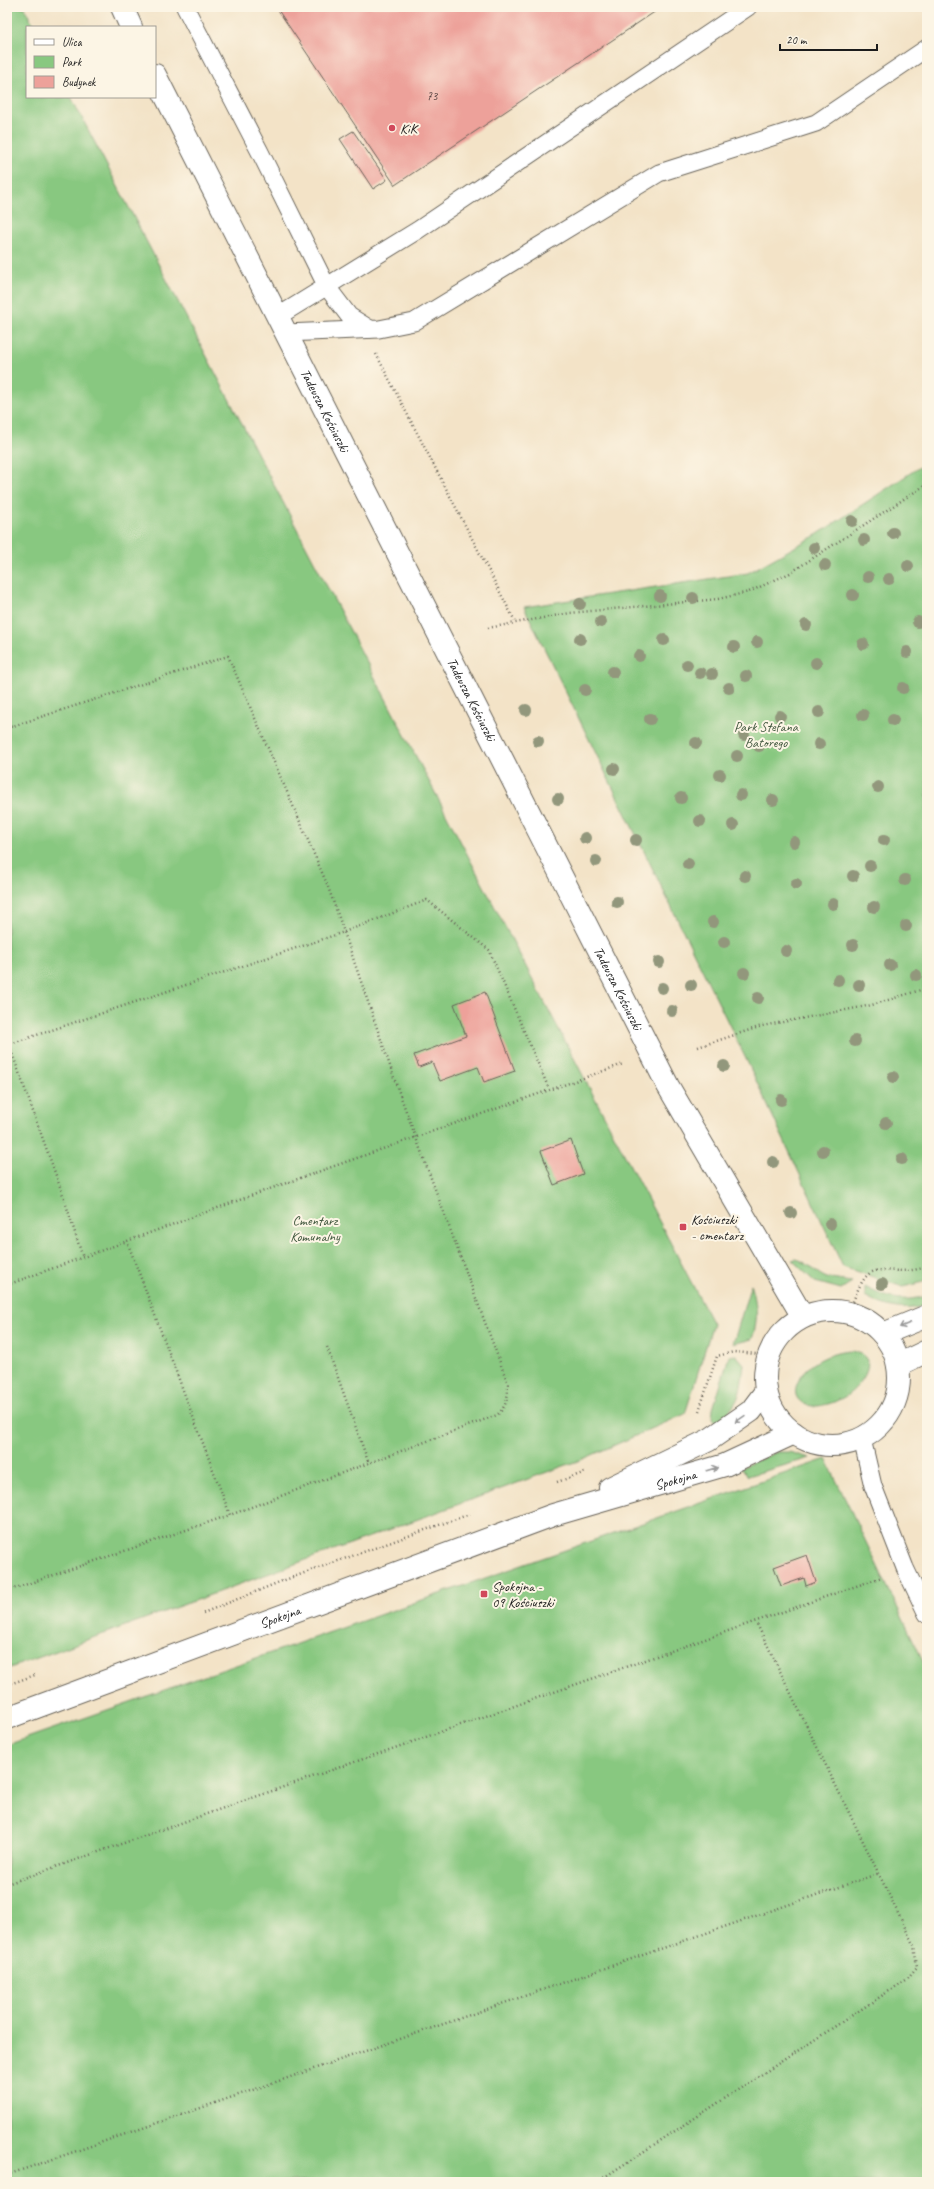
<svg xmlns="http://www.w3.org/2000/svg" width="934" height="2189" viewBox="0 0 934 2189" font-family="Caveat,sans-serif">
<rect width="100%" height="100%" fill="#fcf5e5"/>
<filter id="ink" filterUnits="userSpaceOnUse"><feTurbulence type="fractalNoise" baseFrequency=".025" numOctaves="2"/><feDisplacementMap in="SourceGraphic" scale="8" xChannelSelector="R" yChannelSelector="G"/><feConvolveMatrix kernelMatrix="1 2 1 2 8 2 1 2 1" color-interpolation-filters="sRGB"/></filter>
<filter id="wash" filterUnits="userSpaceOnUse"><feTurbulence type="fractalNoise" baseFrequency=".012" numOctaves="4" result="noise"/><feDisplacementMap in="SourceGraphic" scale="16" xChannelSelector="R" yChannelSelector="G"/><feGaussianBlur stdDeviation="0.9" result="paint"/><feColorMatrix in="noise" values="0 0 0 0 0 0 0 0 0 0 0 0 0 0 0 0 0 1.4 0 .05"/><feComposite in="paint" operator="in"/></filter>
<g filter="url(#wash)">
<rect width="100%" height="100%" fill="#f3e3c7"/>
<g fill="#88c880" stroke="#52724e">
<polygon points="7,7 24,7 34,27 27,27 27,97 71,97 713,1324 685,1414 583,1459 7,1669"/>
<polygon points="927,462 927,1281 903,1287 843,1267 746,1059 524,607 748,573 818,534"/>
<path d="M796,1259c11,2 20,15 31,19 8,2 17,3 25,4l-11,7 -26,-7 -23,-22z"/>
<path d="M751,1284c6,20 8,35 1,55l-19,5z"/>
<path d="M865,1287c22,11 37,16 61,9l1,9c-24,7 -41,3 -62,-9z"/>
<path d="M851,1351c32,5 11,34 -5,45 -7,4 -15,8 -23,9 -14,4 -33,-3 -26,-21 8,-21 34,-32 54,-33z"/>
<path d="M736,1355l8,9c-4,32 -3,38 -28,60l-4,-6 1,-9 16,-53z"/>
<polygon points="777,1452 789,1452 810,1458 748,1476 740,1468"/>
<polygon points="826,1459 927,1669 927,2182 7,2182 7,1745"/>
</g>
<g id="blocks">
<g fill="#eda19a">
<polygon points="276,7 662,7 395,185"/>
<polygon points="353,131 387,180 373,189 340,139"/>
<polygon points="485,992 515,1071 484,1082 478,1067 440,1081 432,1062 419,1067 414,1055 466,1036 454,1004"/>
<polygon points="571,1140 583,1174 554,1185 541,1151"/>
<polygon points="807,1555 816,1582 806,1586 804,1578 781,1586 774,1567"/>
</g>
</g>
</g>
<g filter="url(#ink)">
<use href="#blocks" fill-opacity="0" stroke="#676258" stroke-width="1"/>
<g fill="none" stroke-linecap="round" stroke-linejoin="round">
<g stroke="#676258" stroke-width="19">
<g id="lane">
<polyline points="185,7 260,152 327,287 349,316 370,329"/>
<polyline points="277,317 418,230 748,7"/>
<polyline points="286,333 379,329 414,322 659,173 816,123 927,48"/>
<polyline points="862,1439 873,1486 905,1568 927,1614"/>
</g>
</g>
<g stroke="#676258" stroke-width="24">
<g id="secondary">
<polyline points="122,7 131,27"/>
<path id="s1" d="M155,75l513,1011 135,231"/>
<circle cx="832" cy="1378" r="67"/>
<polyline points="883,1334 927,1316"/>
<polyline points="898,1365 927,1351"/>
<polyline points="610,1488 709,1440 751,1411 766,1391"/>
<path id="s2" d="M7,1718l546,-203 172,-50 69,-32"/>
</g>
</g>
<g stroke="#676258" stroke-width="2.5" stroke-dasharray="1 3" stroke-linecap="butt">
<polyline points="376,354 516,623"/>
<polyline points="488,628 570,613 718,599 749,592 790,573 927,484"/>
<polyline points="7,728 228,656 327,884 344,932 427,900 489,950 549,1089"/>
<polyline points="7,1039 63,1195 83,1258"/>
<path d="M7,1045l337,-113 56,163 108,289c0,13 -1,22 -11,31l-267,100"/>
<polyline points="698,1047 762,1026 872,1005 927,988"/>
<polyline points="7,1285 275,1187 623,1064"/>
<path d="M849,1313c22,-66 28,-32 78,-46"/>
<polyline points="327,1347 369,1464"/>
<polyline points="699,1411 717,1356 734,1352 768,1355"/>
<polyline points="557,1482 586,1472"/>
<polyline points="7,1591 230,1515 127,1241"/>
<polyline points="203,1613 282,1581 470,1514"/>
<polyline points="7,1685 35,1675"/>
<polyline points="7,1884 882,1577"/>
<polyline points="7,2175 880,1873"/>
<polyline points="597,2182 906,1980 917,1967 914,1946 756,1622"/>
</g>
<use href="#lane" stroke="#fff" stroke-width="17"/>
<use href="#secondary" stroke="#fff" stroke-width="22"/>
</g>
<g fill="#92977c">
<circle cx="852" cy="521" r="6"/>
<circle cx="893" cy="533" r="6"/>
<circle cx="864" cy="540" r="6"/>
<circle cx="814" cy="548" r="6"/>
<circle cx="825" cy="565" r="6"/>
<circle cx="908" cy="566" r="6"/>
<circle cx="868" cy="577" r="6"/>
<circle cx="889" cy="579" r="6"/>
<circle cx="853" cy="595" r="6"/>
<circle cx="660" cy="596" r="6"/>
<circle cx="693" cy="598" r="6"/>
<circle cx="580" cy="604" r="6"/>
<circle cx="601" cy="622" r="6"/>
<circle cx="918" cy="622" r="6"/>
<circle cx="806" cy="625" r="6"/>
<circle cx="580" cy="639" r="6"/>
<circle cx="664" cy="640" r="6"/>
<circle cx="757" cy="642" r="6"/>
<circle cx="863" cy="644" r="6"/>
<circle cx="734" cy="647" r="6"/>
<circle cx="907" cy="652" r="6"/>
<circle cx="639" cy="656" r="6"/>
<circle cx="816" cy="663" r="6"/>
<circle cx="687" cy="665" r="6"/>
<circle cx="613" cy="672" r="6"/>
<circle cx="700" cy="673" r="6"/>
<circle cx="712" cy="674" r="6"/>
<circle cx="746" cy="676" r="6"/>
<circle cx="729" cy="688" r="6"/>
<circle cx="903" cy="688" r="6"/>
<circle cx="585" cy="690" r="6"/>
<circle cx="526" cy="710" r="6"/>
<circle cx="819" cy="712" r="6"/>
<circle cx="863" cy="715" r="6"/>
<circle cx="780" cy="716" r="6"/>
<circle cx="650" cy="719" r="6"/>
<circle cx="893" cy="720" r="6"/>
<circle cx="744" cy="735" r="6"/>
<circle cx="538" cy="741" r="6"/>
<circle cx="696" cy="743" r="6"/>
<circle cx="819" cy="744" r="6"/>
<circle cx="759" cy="746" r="6"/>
<circle cx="737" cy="756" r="6"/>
<circle cx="614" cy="769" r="6"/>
<circle cx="720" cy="775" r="6"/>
<circle cx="878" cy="787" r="6"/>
<circle cx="741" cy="795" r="6"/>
<circle cx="681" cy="798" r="6"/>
<circle cx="558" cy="799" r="6"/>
<circle cx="773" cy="800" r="6"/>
<circle cx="700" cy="821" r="6"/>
<circle cx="733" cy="825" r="6"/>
<circle cx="585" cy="838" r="6"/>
<circle cx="636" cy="840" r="6"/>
<circle cx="884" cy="840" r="6"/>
<circle cx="794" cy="842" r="6"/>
<circle cx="596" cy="861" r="6"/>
<circle cx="688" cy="864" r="6"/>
<circle cx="870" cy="866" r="6"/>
<circle cx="745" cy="876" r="6"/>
<circle cx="853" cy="876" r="6"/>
<circle cx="905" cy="880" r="6"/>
<circle cx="796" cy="884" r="6"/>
<circle cx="617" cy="902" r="6"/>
<circle cx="833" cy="904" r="6"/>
<circle cx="874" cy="907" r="6"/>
<circle cx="713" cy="922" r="6"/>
<circle cx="906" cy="926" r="6"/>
<circle cx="724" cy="942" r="6"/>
<circle cx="853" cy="945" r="6"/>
<circle cx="786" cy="951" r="6"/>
<circle cx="659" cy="962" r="6"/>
<circle cx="890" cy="965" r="6"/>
<circle cx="744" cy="973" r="6"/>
<circle cx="916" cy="975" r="6"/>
<circle cx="838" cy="980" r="6"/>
<circle cx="691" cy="985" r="6"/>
<circle cx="859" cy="985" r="6"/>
<circle cx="662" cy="988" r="6"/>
<circle cx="758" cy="998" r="6"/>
<circle cx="672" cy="1011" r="6"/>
<circle cx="855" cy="1041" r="6"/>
<circle cx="724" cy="1066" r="6"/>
<circle cx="893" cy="1077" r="6"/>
<circle cx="781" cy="1100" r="6"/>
<circle cx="886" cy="1123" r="6"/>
<circle cx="823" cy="1151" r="6"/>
<circle cx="902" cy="1159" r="6"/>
<circle cx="773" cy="1162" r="6"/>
<circle cx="791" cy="1213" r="6"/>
<circle cx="830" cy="1224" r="6"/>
<circle cx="882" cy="1284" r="6"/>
</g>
<defs><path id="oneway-shaft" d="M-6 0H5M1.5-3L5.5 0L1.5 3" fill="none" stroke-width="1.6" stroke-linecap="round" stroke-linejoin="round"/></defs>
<g stroke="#999">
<use href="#oneway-shaft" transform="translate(905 1325) rotate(157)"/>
<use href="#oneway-shaft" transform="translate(740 1419) rotate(145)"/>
<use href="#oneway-shaft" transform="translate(712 1469) rotate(-16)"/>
</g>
</g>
<g fill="#d1495b" stroke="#fcf5e5" stroke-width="1.5">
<circle cx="392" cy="128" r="4"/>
<rect x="679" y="1223" width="8" height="8" rx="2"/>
<rect x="480" y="1590" width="8" height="8" rx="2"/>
</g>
<g text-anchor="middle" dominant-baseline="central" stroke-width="4" stroke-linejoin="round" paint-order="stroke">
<g font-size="12" fill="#503d3c">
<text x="432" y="96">73</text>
</g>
<g font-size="14" fill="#1c1c1c" stroke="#fcf5e5" text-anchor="start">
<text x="400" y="128">KiK</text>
<text x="691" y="1219">Kościuszki<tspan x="691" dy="16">- cmentarz</tspan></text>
<text x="492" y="1586">Spokojna -<tspan x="492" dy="16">09 Kościuszki</tspan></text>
</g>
<g font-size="14" fill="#1c1c1c" stroke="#fcf5e5">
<text stroke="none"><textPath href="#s1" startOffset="376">Tadeusza Kościuszki</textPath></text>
<text stroke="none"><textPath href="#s1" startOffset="700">Tadeusza Kościuszki</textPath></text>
<text stroke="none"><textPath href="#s1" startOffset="1024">Tadeusza Kościuszki</textPath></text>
<text stroke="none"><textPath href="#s2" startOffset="710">Spokojna</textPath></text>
<text stroke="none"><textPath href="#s2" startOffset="291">Spokojna</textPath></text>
</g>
<g font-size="14" fill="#42583f" stroke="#fcf5e5">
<text x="766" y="726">Park Stefana<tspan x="766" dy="16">Batorego</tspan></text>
<text x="315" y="1220">Cmentarz<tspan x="315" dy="16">Komunalny</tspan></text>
</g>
</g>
<rect width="934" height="2189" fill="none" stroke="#fcf5e5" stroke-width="24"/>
<rect x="26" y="26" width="130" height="72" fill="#fcf5e5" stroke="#a29e95"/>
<rect x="34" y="39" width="20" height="6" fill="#ffffff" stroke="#a29e95"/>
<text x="62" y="46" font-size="12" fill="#1c1c1c">Ulica</text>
<rect x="34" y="56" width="20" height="12" fill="#88c880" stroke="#a29e95"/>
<text x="62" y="66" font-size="12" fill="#1c1c1c">Park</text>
<rect x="34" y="76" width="20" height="12" fill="#eda19a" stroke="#a29e95"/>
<text x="62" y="86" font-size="12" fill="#1c1c1c">Budynek</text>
<path d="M780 44v6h97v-6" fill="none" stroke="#1c1c1c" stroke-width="2"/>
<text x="786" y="44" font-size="12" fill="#1c1c1c" stroke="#fcf5e5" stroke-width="3" paint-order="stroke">20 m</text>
</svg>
